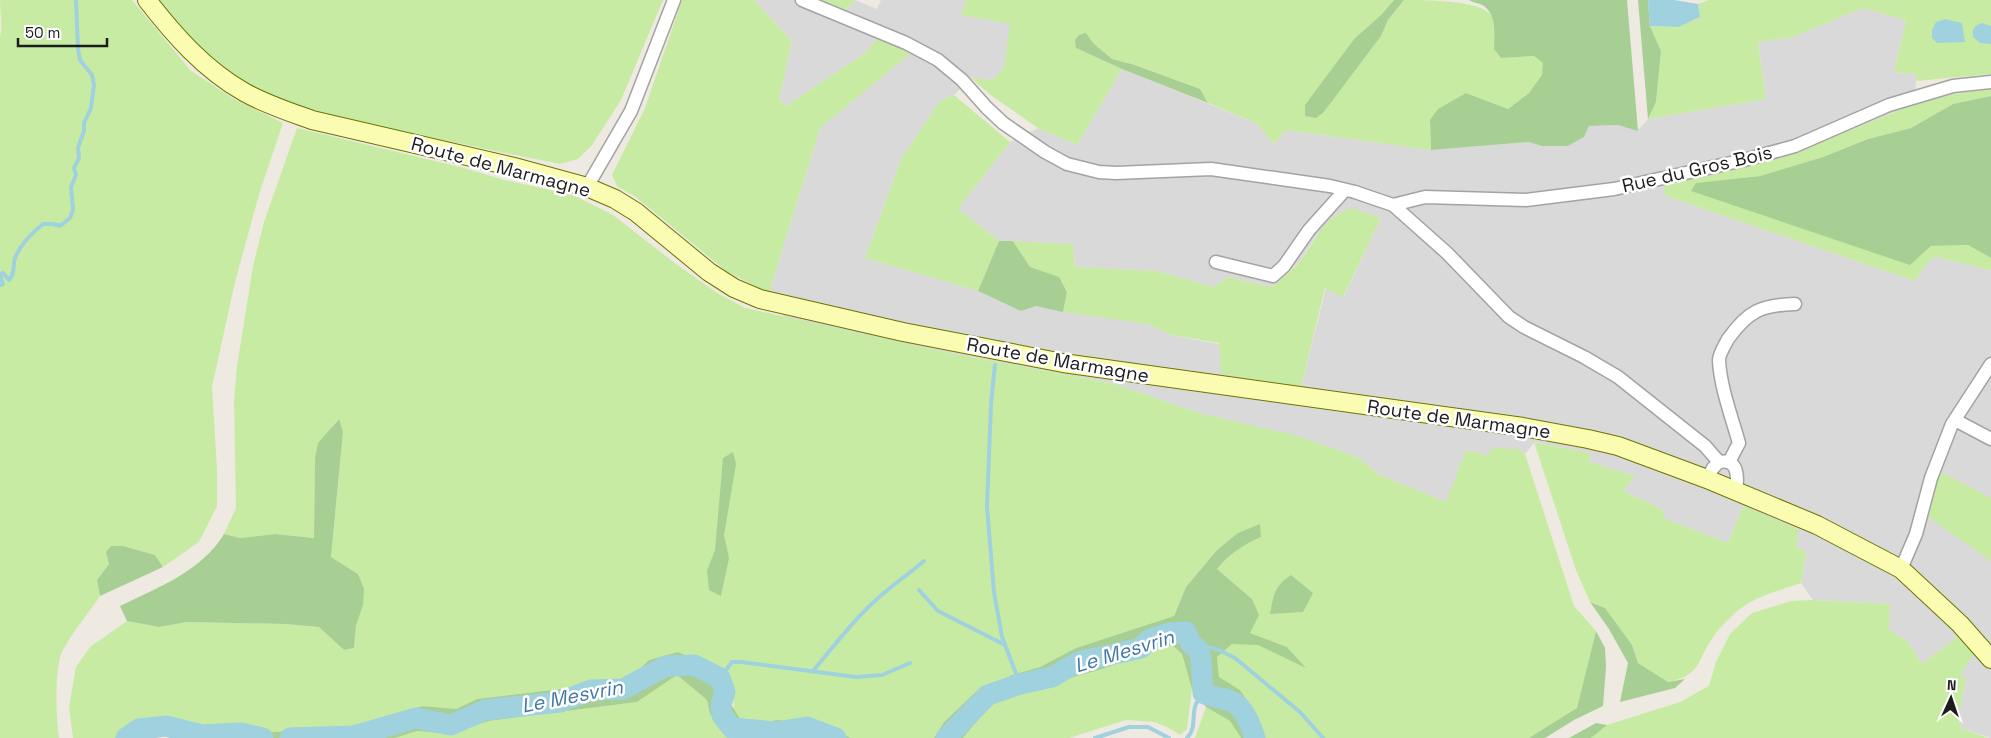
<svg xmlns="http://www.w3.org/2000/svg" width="1991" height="738" viewBox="0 0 1991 738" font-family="'Space Grotesk',sans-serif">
<rect width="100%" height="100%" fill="#eee9e1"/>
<polygon fill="#dad9d9" points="754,0 821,0 845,10 855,0 877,9 881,0 966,0 962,15 1011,23 1005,68 992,80 971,78 954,95 940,101 901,159 865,258 978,291 1021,310 1036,306 1148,324 1171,335 1219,344 1301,387 1326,288 1344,296 1381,218 1318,233 1300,261 1272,287 1228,277 1213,287 1157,271 1075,267 1073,244 999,241 958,209 1010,142 1038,128 1077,145 1122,69 1256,123 1274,144 1286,130 1431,150 1529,142 1542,146 1568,146 1584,137 1588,126 1618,125 1638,130 1648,119 1766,99 1758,42 1793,37 1863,8 1906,20 1894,72 1916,74 1915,104 1798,151 1737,169 1663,185 1666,196 1915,281 1927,263 1935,257 1991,270 1991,738 1961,728 1958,716 1966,681 1961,674 1958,636 1922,664 1907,641 1889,630 1890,604 1813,600 1801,583 1806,552 1797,547 1743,506 1728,543 1665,519 1662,509 1623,491 1635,476 1589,462 1590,453 1535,442 1525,454 1518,449 1489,455 1446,502 1380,475 1357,457 1202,414 1115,384 940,351 785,318 769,293 820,128 910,53 877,39 864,54 786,106 779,100 792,41"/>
<g fill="#c8eba4" fill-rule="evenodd">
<path d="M0,0h132l59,71 43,28 49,24 -23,68 -25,91 -23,105 5,83v36l-18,36 -36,25 -8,-12 -32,-9h-12l-2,18 -12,16 3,16c-12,18 -27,35 -37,54 -9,15 -7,70 -4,88h-59v-701c3,-11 0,-25 0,-37z"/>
<path d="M159,0h504l-42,100 -29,45 -14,14 -18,5c-51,-10 -103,-21 -155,-32 -55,-11 -114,-21 -162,-51 -33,-21 -61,-50 -84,-81z"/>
<polygon points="682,0 754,0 792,41 779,100 786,106 864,54 877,39 911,53 820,128 769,293 726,271 636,197 617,186 612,175 645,108"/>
<polygon points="821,0 855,0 845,10"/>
<path d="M966,0h428l-13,15 -26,23 -10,45 36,-47 7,-16 16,-20c21,0 81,0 88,17 3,10 2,21 2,31l7,10 33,-2 9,7v12l-14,18 -21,16 -42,-16 -36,27 1,30 -145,-20 -12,14 -18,-21 -48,-20 -8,-14 -65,-24 -23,-6 -19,-16 -17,5 46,21 -45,76 -39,-17 -46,-32 -21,-18 21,2 12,-12 6,-44 -49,-9z"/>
<polygon points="1709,0 1991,0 1991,74 1916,81 1916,74 1894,72 1906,20 1863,8 1793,37 1758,42 1766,99 1648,119 1656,102 1661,51 1650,26 1679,27 1700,17 1698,4"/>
<polygon points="1991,89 1991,96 1953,104 1911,128 1868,139 1823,157 1760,176 1696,183 1931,246 1968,245 1991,258 1991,270 1935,257 1927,263 1915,281 1666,196 1663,185 1737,169 1798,151 1915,104 1954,94"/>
<polygon points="954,95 1010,142 958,209 999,241 978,291 865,258 901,159 940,101"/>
<path d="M297,128l167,40 40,12 69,15 40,20 63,49 41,29 28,15 195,43 175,33 87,30 96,22 59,21 23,18 66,27 20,-52 22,5 4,-7 26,1 7,5 49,152 22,25 -19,78 -48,29h-267l-10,-30 -12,-18 -21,-12 -2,-21 15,-13h26l47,23 -18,-20 -37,-14 2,-34 -35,-30c12,-15 26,-24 44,-32l-44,13 -31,37 -12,29 -98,32 -36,19 -59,20 -37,35 -10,16h-83l-35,-15 -40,-3 -31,7 -11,-17 -1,-26 -15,-15 -69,-9 -18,17 -29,7 -125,15 -21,10 -33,-3 -74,21 -91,6 -22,-10 -32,4 -37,-11 -32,6 -17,16h-45l-4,-31 7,-40 14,-20 37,-26 32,6 28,-5 99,2 34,3 24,23 10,-2 2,-22 7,-21 -5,-31 -27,-17 12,-125 -5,-13 -10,13 -13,26 -1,80 -39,-4 -35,4 -16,-4 12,-26 -2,-107 3,-35 16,-100 11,-44zM1312,593l-9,19 -33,1z"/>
<path d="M1351,208l30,10 -38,79 -18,-9 -24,99 -80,-13 -2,-31 -48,-8 -23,-11 -85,-12 4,-20 -8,-14 -29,-11 -17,-26 60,3 2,23 82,4 56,16 15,-10 44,10c9,-9 21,-17 29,-27 18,-24 19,-40 50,-52z"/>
<path d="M1534,442l56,11 -1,9 46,14 -12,15 39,18 3,10 63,24 15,-37 55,23 -1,18 9,5 -5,31c-22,8 -49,14 -66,30 -7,7 -16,15 -21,23 -18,24 -11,39 -46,46l-30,-19 -6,-18 -27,-37 -15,-6 -14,-32z"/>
<polygon points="1939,471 1991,498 1991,561 1928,517"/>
<polygon points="1813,600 1890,604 1889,630 1907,641 1922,664 1958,636 1974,653 1961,674 1966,681 1958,716 1961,728 1988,738 1591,738 1607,725 1680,702 1709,686 1716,662 1730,634 1752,613 1791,601"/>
<polygon points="1161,646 1173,646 1182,654 1192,689 1187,729 1180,735 1167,727 1154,722 1126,720 1069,738 963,738 986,710 996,701 1015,693 1103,669"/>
<polygon points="677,675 707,700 710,714 720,730 734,738 395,738 417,731 449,734 489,721 637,702"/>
<polygon points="1206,707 1230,721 1241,738 1195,738"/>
</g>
<g fill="#a7cf94">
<polygon points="1394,0 1404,0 1388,20 1381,36 1323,113 1316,118 1305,116 1305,105 1355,38 1381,15"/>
<path d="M1469,0h158l11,131 -20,-6 -29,1 -5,11 -16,9h-26l-13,-4 -98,8 -1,-30 8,-11 28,-16 42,16 21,-16 13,-18 1,-12 -9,-7 -33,2 -7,-9c0,-15 3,-33 -10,-43 -4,-3 -11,-3 -15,-6z"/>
<polygon points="1638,0 1648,0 1650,26 1661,51 1656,102 1648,119"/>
<polygon points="1086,33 1093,43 1112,59 1135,65 1200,89 1208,103 1122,69 1076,48 1075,40 1079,35"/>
<polygon points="1991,96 1991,258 1968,245 1931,246 1910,265 1691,191 1696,183 1760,176 1823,157 1868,139 1911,128 1953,104"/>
<polygon points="999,241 1013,241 1030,267 1059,277 1067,292 1063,312 1036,306 1021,311 978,291"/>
<path d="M339,419l4,13 -12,125 27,17 6,15 -1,16 -7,21 -2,22 -10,2 -25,-23 -33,-3 -99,-2 -28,5 -32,-6 -7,-15c37,-18 82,-35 104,-72l16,4 35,-4 39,4 1,-80 3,-15z"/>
<polygon points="733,452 736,464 724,535 729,558 721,596 709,590 707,571 715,550 723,458"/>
<path d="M1260,524l1,13c-18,8 -32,17 -44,32l35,30 7,16 -9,18 37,14 19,21 -48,-23 -26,-1 -15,13 2,20 21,13 12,18 10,30h-21l-11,-17 -24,-14 -14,-18 -10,-35 -9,-8h-12l-58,23 -88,24 -6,-17 31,-9 36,-19 98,-32 12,-29 31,-37 21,-17z"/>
<polygon points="111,546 123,546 155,555 163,567 100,596 97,580 109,564 106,552"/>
<path d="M1291,575l22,18 -10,19 -33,2c4,-20 4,-27 21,-39z"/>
<polygon points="1590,602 1605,608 1632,645 1638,663 1668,682 1685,679 1675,688 1620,702 1628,663 1609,629"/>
<polygon points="1596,631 1605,648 1606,667 1603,706 1574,720 1545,738 1529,738 1577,708"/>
<polygon points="678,652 718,669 718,683 745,727 776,720 816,723 851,738 734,738 720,730 710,714 707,700 677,675 637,702 489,721 449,734 417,731 395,738 172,738 166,735 155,738 118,738 135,722 167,716 204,727 236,723 258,733 349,727 423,706 456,709 477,699 602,684 631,677 649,660"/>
<polygon points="996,682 996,701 986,710 963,738 934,738 944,722 981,687"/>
<polygon points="1596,723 1607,725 1591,738 1569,738"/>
</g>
<g fill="#9fd1de">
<polygon points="1648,0 1674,0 1698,4 1700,17 1679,27 1650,26"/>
<polygon points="1945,19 1962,23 1965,42 1937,43 1932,38 1932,30 1936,22"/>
<path d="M1982,23l9,3v18l-11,-1 -7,-6c-1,-9 1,-11 9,-14z"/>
</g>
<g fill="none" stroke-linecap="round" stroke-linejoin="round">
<g stroke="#9fd1de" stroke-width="4">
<path d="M0,274l3,-1 6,7c7,-7 3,-14 6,-22 5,-13 18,-26 28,-34h10l7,2 10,-8 3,-8 -2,-23 5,-12 -2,-7 5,-10 -1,-10 6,-17v-8l7,-15 3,-23 -2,-10 -12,-15 -2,-11 -2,-49"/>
<polyline points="0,276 3,284 0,285"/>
<polyline points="995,365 991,403 987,507 994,592 1002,637 1020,684"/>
<polyline points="919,590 938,611 1005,645"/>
<polyline points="1198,649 1208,647 1219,650 1235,658 1300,712 1323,738"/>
<path d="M813,671c22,-26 44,-56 71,-78 13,-11 27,-21 40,-32"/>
<polyline points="720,678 732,662 741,662 856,677 882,675 910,663"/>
<polyline points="1095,738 1129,727 1148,727 1169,738"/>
<path d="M1187,738c10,-10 4,-22 9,-34 2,-4 5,-7 7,-11"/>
</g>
<g stroke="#9fd1de" stroke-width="21">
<polyline points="126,738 139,729 166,726 202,735 241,733 263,738"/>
<polyline points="290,738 353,736 416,718 451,725 485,710 560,702 591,690 623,689 666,666 694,665 720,678 725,692 721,705 722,715 732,728 776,732 807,727 836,738"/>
<path d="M946,738l42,-43 32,-11 32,-7 26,-15 63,-14 8,-8 20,-7 17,-1 5,12 7,5 3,10 2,34c9,5 18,4 28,8 13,5 20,25 24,37"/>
</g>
<g stroke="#a3a3a3" stroke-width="15">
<g id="street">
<polyline points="802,0 906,43 938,60 962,80 987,108 1003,123 1045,152 1067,164 1099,172 1116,173 1211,169 1330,186 1355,192 1393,205 1447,253 1509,317 1524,327 1584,357 1618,377 1705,446 1719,462"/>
<polyline points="587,187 631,111 674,0"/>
<polyline points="1393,205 1425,197 1526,200 1614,189 1744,160 1795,146 1889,105 1953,86 1991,82"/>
<polyline points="1216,262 1273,276 1284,266 1309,230 1345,190"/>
<polyline points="1955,420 1991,439"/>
<path d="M1729,462l10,-19c-7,-25 -19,-57 -20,-83 0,-6 6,-15 9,-21 20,-28 33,-34 67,-35"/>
<path d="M1707,479l6,-11 6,-6c20,-4 19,16 17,30"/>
<polyline points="1901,569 1916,534 1931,478 1952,424 1991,364"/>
</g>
</g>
<g stroke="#6b7500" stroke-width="20">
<path id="secondary" d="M147,0c27,35 58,70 97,92 21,12 46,20 68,28l202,47 73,20 28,12 21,13 73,60 25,16 26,11 143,33 160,31 460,64 65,12 30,7 89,33 110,46 84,44 59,55 31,35"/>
</g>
<use href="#street" stroke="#fff" stroke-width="12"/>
<use href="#secondary" stroke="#fafcb1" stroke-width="18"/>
</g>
<g text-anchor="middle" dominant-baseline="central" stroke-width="5" stroke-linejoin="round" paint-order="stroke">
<g font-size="19" fill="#1c1c1c" stroke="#fff">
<text transform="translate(501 167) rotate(15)">Route de Marmagne</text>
<text transform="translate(1697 169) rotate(-13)">Rue du Gros Bois</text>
<text transform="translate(1058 360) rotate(10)">Route de Marmagne</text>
<text transform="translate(1459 419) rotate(8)">Route de Marmagne</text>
</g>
<g font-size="20" font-style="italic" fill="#4277a7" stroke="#fff">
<text transform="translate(1124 651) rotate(-17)">Le Mesvrin</text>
<text transform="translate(572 696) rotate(-11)">Le Mesvrin</text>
</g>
</g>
<g transform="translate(1951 698) rotate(3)" stroke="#ffffff" stroke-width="4" paint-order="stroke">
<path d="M0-4L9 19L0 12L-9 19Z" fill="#1c1c1c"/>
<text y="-8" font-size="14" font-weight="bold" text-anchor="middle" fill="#1c1c1c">N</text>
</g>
<path d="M18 38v8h89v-8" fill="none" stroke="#1c1c1c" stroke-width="2.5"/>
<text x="25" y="38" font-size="15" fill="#1c1c1c" stroke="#ffffff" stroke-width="4" paint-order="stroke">50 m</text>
</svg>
